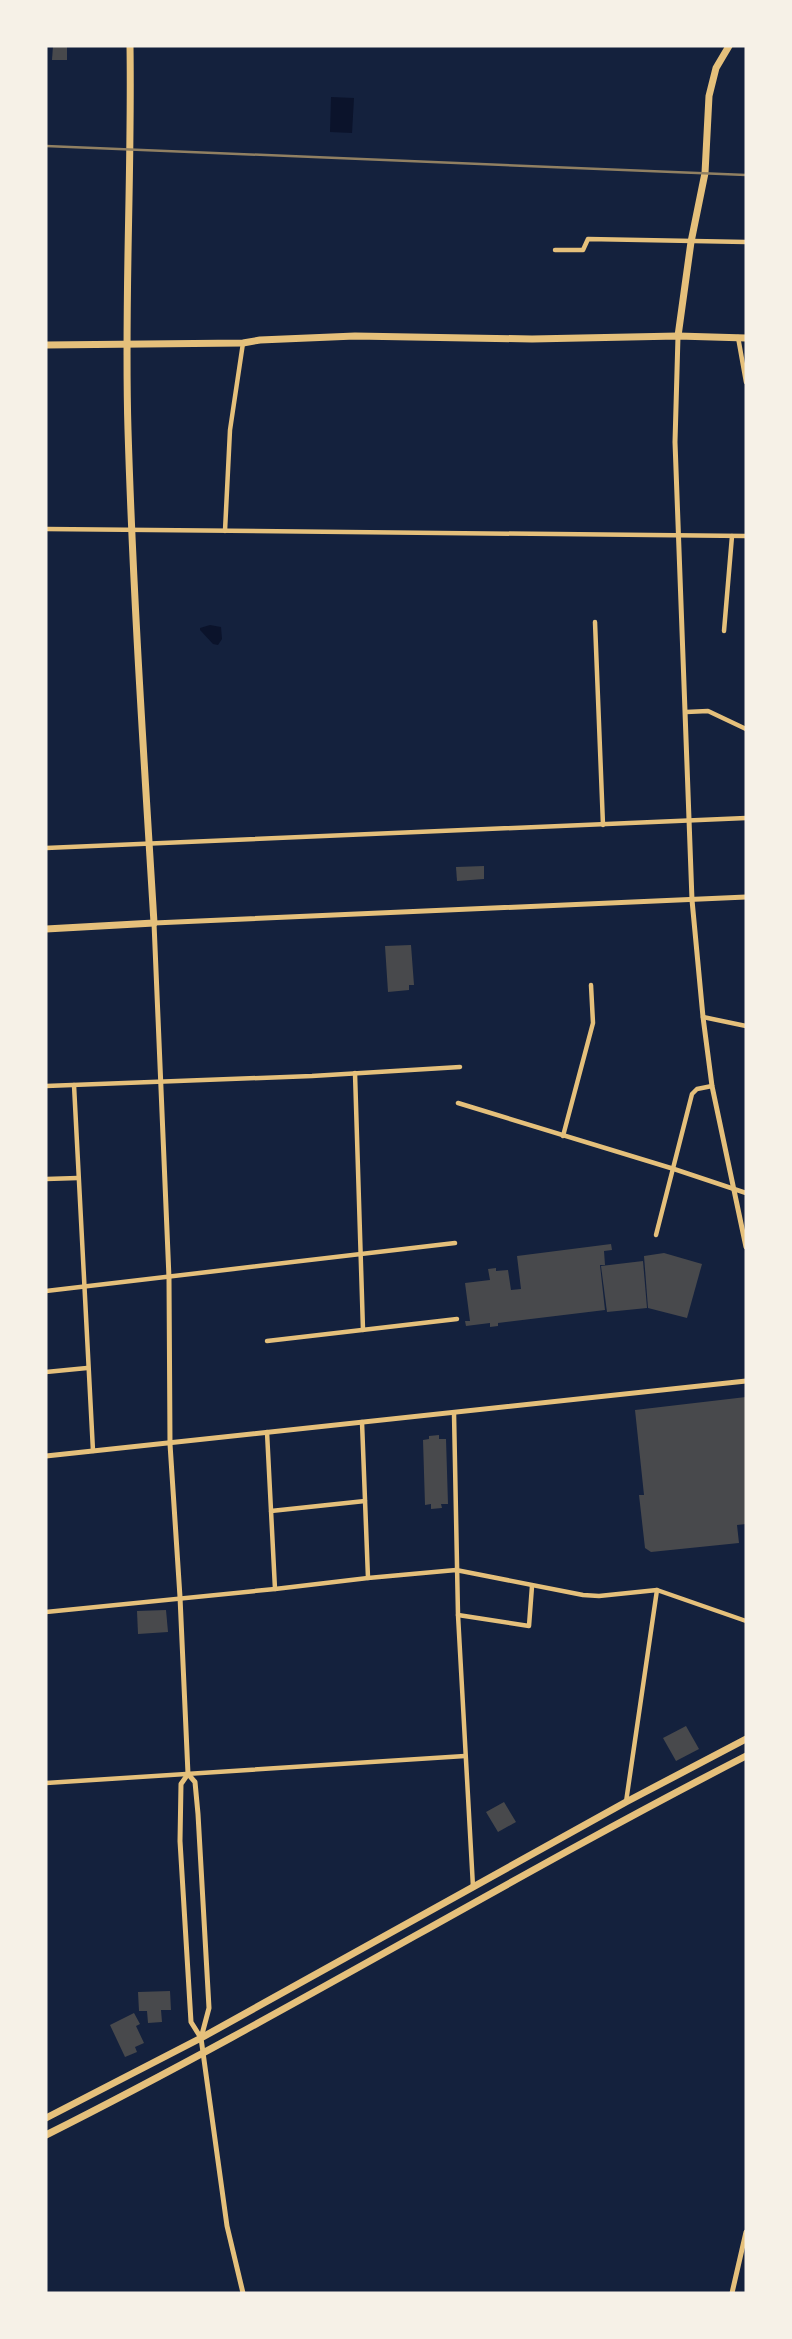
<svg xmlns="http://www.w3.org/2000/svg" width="792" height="2339" viewBox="0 0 792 2339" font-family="'DejaVu Sans',sans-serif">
<rect width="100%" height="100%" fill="#14213d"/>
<g fill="#0b132b">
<polygon points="331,97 354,98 352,133 330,132"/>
<polygon points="210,625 221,627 222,639 218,645 213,644 200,630 200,628"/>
</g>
<g fill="#48494c">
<polygon points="53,46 67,46 67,60 52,60"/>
<polygon points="484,866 484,879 457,881 456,867"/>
<polygon points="411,945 414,985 409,985 409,990 388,992 385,946"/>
<polygon points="611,1244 612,1250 604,1251 605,1265 600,1265 605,1310 498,1323 498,1326 490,1327 490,1323 466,1326 465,1321 470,1321 465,1283 490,1280 488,1269 496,1268 496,1271 508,1270 511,1290 521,1289 517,1256"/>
<polygon points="664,1253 702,1264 687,1318 648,1308 644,1256"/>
<polygon points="643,1261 647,1308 607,1312 601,1266"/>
<polygon points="746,1397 746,1524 737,1525 739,1543 651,1552 645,1548 639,1495 644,1495 635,1410"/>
<polygon points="439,1435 439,1439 446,1439 448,1504 441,1504 442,1508 431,1509 431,1504 425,1505 423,1440 429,1439 429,1436"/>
<polygon points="166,1610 168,1632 138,1634 137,1611"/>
<polygon points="686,1726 699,1749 676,1761 663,1738"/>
<polygon points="504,1802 516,1822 498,1832 486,1812"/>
<polygon points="170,1991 171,2010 161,2010 162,2022 148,2023 147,2011 139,2011 138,1992"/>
<polygon points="134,2013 140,2024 136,2026 144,2043 135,2047 137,2052 125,2057 110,2025"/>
</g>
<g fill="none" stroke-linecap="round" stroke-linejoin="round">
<g stroke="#e5c07b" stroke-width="4.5">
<polyline points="555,250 583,250 588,239 746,242"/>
<polyline points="738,337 746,382"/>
<polyline points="46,529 746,536"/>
<polyline points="225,531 230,430 243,343"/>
<polyline points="595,622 603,825"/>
<polyline points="724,631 732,536"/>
<polyline points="686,712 708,711 746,729"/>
<polyline points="46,848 746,818"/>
<polyline points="703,1017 746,1026"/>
<polyline points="355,1073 363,1330"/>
<polyline points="74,1085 93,1451"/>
<polyline points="46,1086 312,1076 460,1067"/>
<polyline points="458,1103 674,1169 746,1193"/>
<polyline points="563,1136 593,1023 591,985"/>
<polyline points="46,1179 78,1178"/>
<polyline points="656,1235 692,1094 697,1089 712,1086"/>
<polyline points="46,1291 455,1243"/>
<polyline points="267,1341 457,1319"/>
<polyline points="46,1372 87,1368"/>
<polyline points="454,1413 458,1615 473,1887"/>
<polyline points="267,1432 275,1589 368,1578 362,1422"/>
<polyline points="271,1511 365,1501"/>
<polyline points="368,1578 456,1570 583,1595 599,1596 657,1590 746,1621"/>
<polyline points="46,1612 275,1589"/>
<polyline points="458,1615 529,1626 532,1586"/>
<polyline points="46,1783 465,1756"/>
<polyline points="626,1802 657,1590"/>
</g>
<g stroke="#e5c07b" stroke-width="5">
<polyline points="678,336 675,442 692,900 703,1017 712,1086 746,1247"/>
<polyline points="46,1456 746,1381"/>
<polyline points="188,1774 181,1784 180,1841 191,2022 201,2038"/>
<polyline points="243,2293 227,2226 201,2038 209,2008 198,1814 195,1782 188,1774 180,1597 170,1444 169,1278 154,923 746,897"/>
<polyline points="732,2293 746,2232"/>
</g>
<g stroke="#e5c07b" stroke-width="7">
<polyline points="678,336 691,242 705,173 709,96 716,68 729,46"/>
<polyline points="46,345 243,343 260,340 355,336 532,339 678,336 746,338"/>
<path d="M46,929l108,-6c-10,-164 -21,-329 -26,-493 -4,-128 4,-256 2,-384"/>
</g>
<g stroke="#e5c07b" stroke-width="7">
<polyline points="46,2118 201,2038 626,1802 746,1739"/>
<path d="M46,2135c237,-119 464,-258 700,-379"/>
</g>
<polyline stroke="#918062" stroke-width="2.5" points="46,146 746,175"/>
</g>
<rect width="792" height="2339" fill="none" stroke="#f6f1e7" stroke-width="95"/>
</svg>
